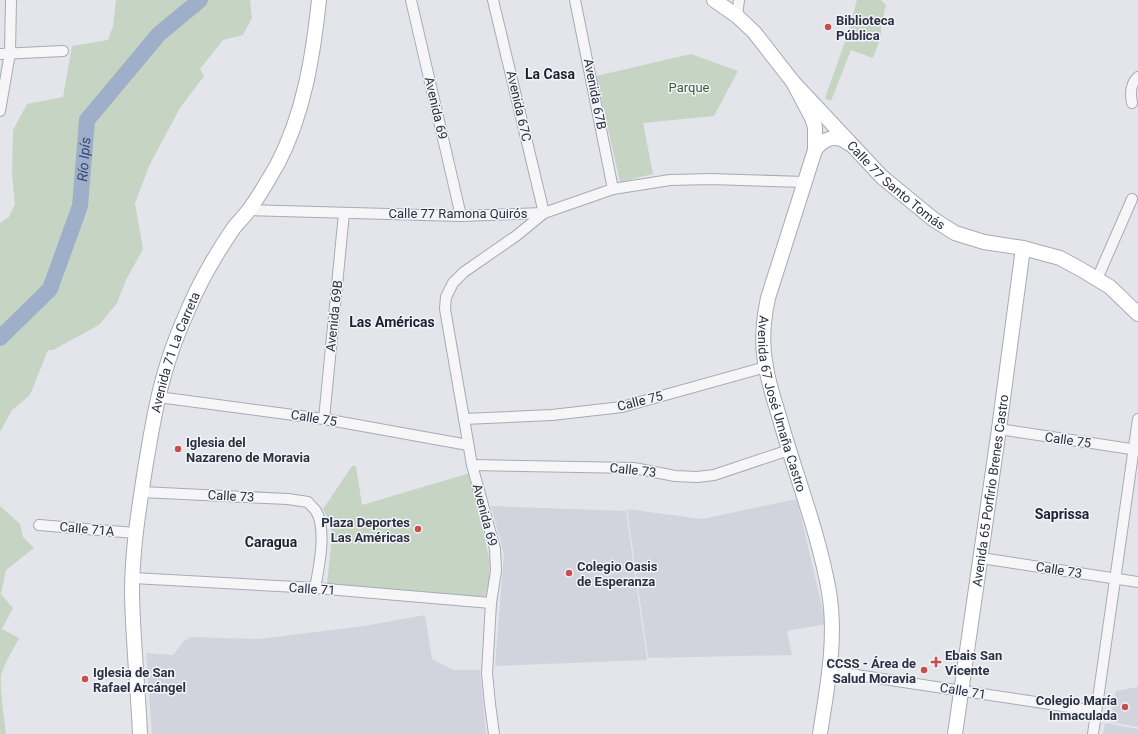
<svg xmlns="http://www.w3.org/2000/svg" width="1138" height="734" viewBox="0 0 1138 734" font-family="Roboto,sans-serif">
<rect width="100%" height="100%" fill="#e3e5eb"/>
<g fill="#d1d4dc">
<polygon points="797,499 826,624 787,631 792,655 648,658 627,509 702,519"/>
<polygon points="491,506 626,511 647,660 495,666 504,554"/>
<polygon points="425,615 432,659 453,670 480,670 486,734 152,734 146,653 173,655 184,641 191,637 259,639 364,626"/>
<polygon points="1138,687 1138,727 1110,722 1116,691"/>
<polygon points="1105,723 1138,729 1138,734 1103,734"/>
</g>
<g fill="#c6d4c4">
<polygon points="116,0 250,0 252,18 243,35 223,40 200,69 204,76 180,108 150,164 135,203 143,249 126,280 117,303 99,325 53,350 48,350 30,395 12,410 0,432 0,223 9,217 15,204 12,174 13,130 27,104 63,97 72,46 108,40 113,26"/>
<polygon points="857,0 881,0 886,5 881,26 881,37 873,58 851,50 831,101 825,98 847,36"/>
<polygon points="691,54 738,71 714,116 643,123 653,174 620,182 596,76"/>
<polygon points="352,466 356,466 362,505 470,473 490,562 489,581 485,597 482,598 327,584 332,537 330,523 323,509"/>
<path d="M0,506l20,18 3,13 11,11 -28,22 -5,24 12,14 -11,21 17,9c-6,12 -14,24 -18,37 -1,13 3,44 5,59h-6z"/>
</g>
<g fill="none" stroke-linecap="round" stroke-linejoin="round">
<path stroke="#9faec9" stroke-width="16" id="s1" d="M0,338l50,-49 30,-83 7,-86 72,-86 41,-34"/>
<g stroke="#a8abb5" stroke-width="12">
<g id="street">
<polyline points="411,0 461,216"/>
<polyline points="493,0 544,213 516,236 464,272 453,283 446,297 445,309 472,465 495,549 496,571 491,603 487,673 490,704 494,734"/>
<polyline points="575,0 613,189"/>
<polyline points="737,16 739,0"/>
<polyline points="0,54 63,51"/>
<path d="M1132,103c-2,-10 -2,-19 6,-26"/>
<polyline points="0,111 10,53 11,0"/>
<polyline points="249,210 461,216 544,213 613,189 670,180 711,179 805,182"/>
<polyline points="1097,279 1132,199"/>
<polyline points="158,397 324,419 468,445"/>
<polyline points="324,419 344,213"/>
<polyline points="464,419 552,415 622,407 766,367"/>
<polyline points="999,429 1138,450"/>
<polyline points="472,465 634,468 675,476 697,477 714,475 789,450"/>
<path d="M141,492l147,7 20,3c2,3 6,6 8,9 11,18 3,57 -1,77"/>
<polyline points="39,525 135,533"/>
<polyline points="981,558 1138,582"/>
<polyline points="133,578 315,588 491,603"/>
<polyline points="830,671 1096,711"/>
<polyline points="1093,734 1138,419"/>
</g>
</g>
<g stroke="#a8abb5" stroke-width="16">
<g id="secondary">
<path id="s2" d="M714,0l23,16 17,16 39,50 89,95 51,42 22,14 29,9 39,6 37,10 22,12 28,17 28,27"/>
<path id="s3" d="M793,82l19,36 3,9v23l-47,148c-5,23 -7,46 -2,69 3,19 10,38 15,56 16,56 38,111 48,169 8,48 -2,95 -9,142"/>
<path d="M815,150c8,-11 21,-17 33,-7"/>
<path id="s4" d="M140,734c-2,-46 -7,-93 -8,-140 0,-44 7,-87 14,-131 5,-28 9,-56 17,-84 6,-23 15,-47 25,-69 12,-29 28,-56 45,-81 5,-7 11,-12 15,-18 11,-14 20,-31 29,-46 27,-51 36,-109 42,-165"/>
<path id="s5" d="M955,734l44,-305 24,-181"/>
</g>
</g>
<use href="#street" stroke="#f6f6f9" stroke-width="10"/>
<use href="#secondary" stroke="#fff" stroke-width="14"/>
</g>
<g fill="#ca4d4e" stroke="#f3f4f8" stroke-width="1.5">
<circle cx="828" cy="27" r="4"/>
<circle cx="178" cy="449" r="4"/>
<circle cx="418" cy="529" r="4"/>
<circle cx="569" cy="573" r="4"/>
<path d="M934 656h4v4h4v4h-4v4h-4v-4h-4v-4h4z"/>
<circle cx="924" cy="670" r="4"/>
<circle cx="85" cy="679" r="4"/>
<circle cx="1125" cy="707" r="4"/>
</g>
<g text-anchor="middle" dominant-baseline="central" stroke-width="3" stroke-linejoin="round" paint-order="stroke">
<g font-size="13" font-weight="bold" fill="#2b3042" stroke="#f3f4f8" text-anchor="start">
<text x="836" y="20">Biblioteca<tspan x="836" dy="15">Pública</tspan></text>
<text x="186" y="442">Iglesia del<tspan x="186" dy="15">Nazareno de Moravia</tspan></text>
<text x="410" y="522" text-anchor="end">Plaza Deportes<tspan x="410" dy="15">Las Américas</tspan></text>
<text x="577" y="566">Colegio Oasis<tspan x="577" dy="15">de Esperanza</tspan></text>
<text x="945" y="655">Ebais San<tspan x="945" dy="15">Vicente</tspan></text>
<text x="916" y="663" text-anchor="end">CCSS - Área de<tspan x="916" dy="15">Salud Moravia</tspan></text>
<text x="93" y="672">Iglesia de San<tspan x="93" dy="15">Rafael Arcángel</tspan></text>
<text x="1117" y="700" text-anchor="end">Colegio María<tspan x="1117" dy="15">Inmaculada</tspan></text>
</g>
<g font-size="13" fill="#3b5e39" stroke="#f3f4f8">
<text x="689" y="87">Parque</text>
</g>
<g font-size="13" fill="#2b3042" stroke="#f3f4f8">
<text transform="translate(595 94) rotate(79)">Avenida 67B</text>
<text transform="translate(519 106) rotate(77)">Avenida 67C</text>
<text transform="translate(436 108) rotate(77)">Avenida 69</text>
<text stroke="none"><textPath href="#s2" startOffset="261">Calle 77 Santo Tomás</textPath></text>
<text x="458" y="213">Calle 77 Ramona Quirós</text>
<text transform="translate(334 316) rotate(-84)">Avenida 69B</text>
<text stroke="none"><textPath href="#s4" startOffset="387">Avenida 71 La Carreta</textPath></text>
<text transform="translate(640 401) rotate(-14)">Calle 75</text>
<text stroke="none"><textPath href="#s3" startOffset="337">Avenida 67 José Umaña Castro</textPath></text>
<text transform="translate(314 418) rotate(9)">Calle 75</text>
<text transform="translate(1068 440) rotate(8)">Calle 75</text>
<text transform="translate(633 470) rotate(6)">Calle 73</text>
<text stroke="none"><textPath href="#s5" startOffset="246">Avenida 65 Porfirio Brenes Castro</textPath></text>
<text transform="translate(231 496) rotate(3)">Calle 73</text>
<text transform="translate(485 515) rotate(75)">Avenida 69</text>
<text transform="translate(87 529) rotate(5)">Calle 71A</text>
<text transform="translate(1059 570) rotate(9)">Calle 73</text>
<text transform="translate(312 589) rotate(4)">Calle 71</text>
<text transform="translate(963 691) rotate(9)">Calle 71</text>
</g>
<g font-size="14" font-weight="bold" fill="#1d2233" stroke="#f3f4f8">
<text x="550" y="74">La Casa</text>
<text x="392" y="322">Las Américas</text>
<text x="1062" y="514">Saprissa</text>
<text x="271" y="542">Caragua</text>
</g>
<g font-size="14" font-style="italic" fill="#364a75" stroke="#f3f4f8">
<text stroke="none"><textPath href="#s1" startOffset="205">Río Ipís</textPath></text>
</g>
</g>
</svg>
